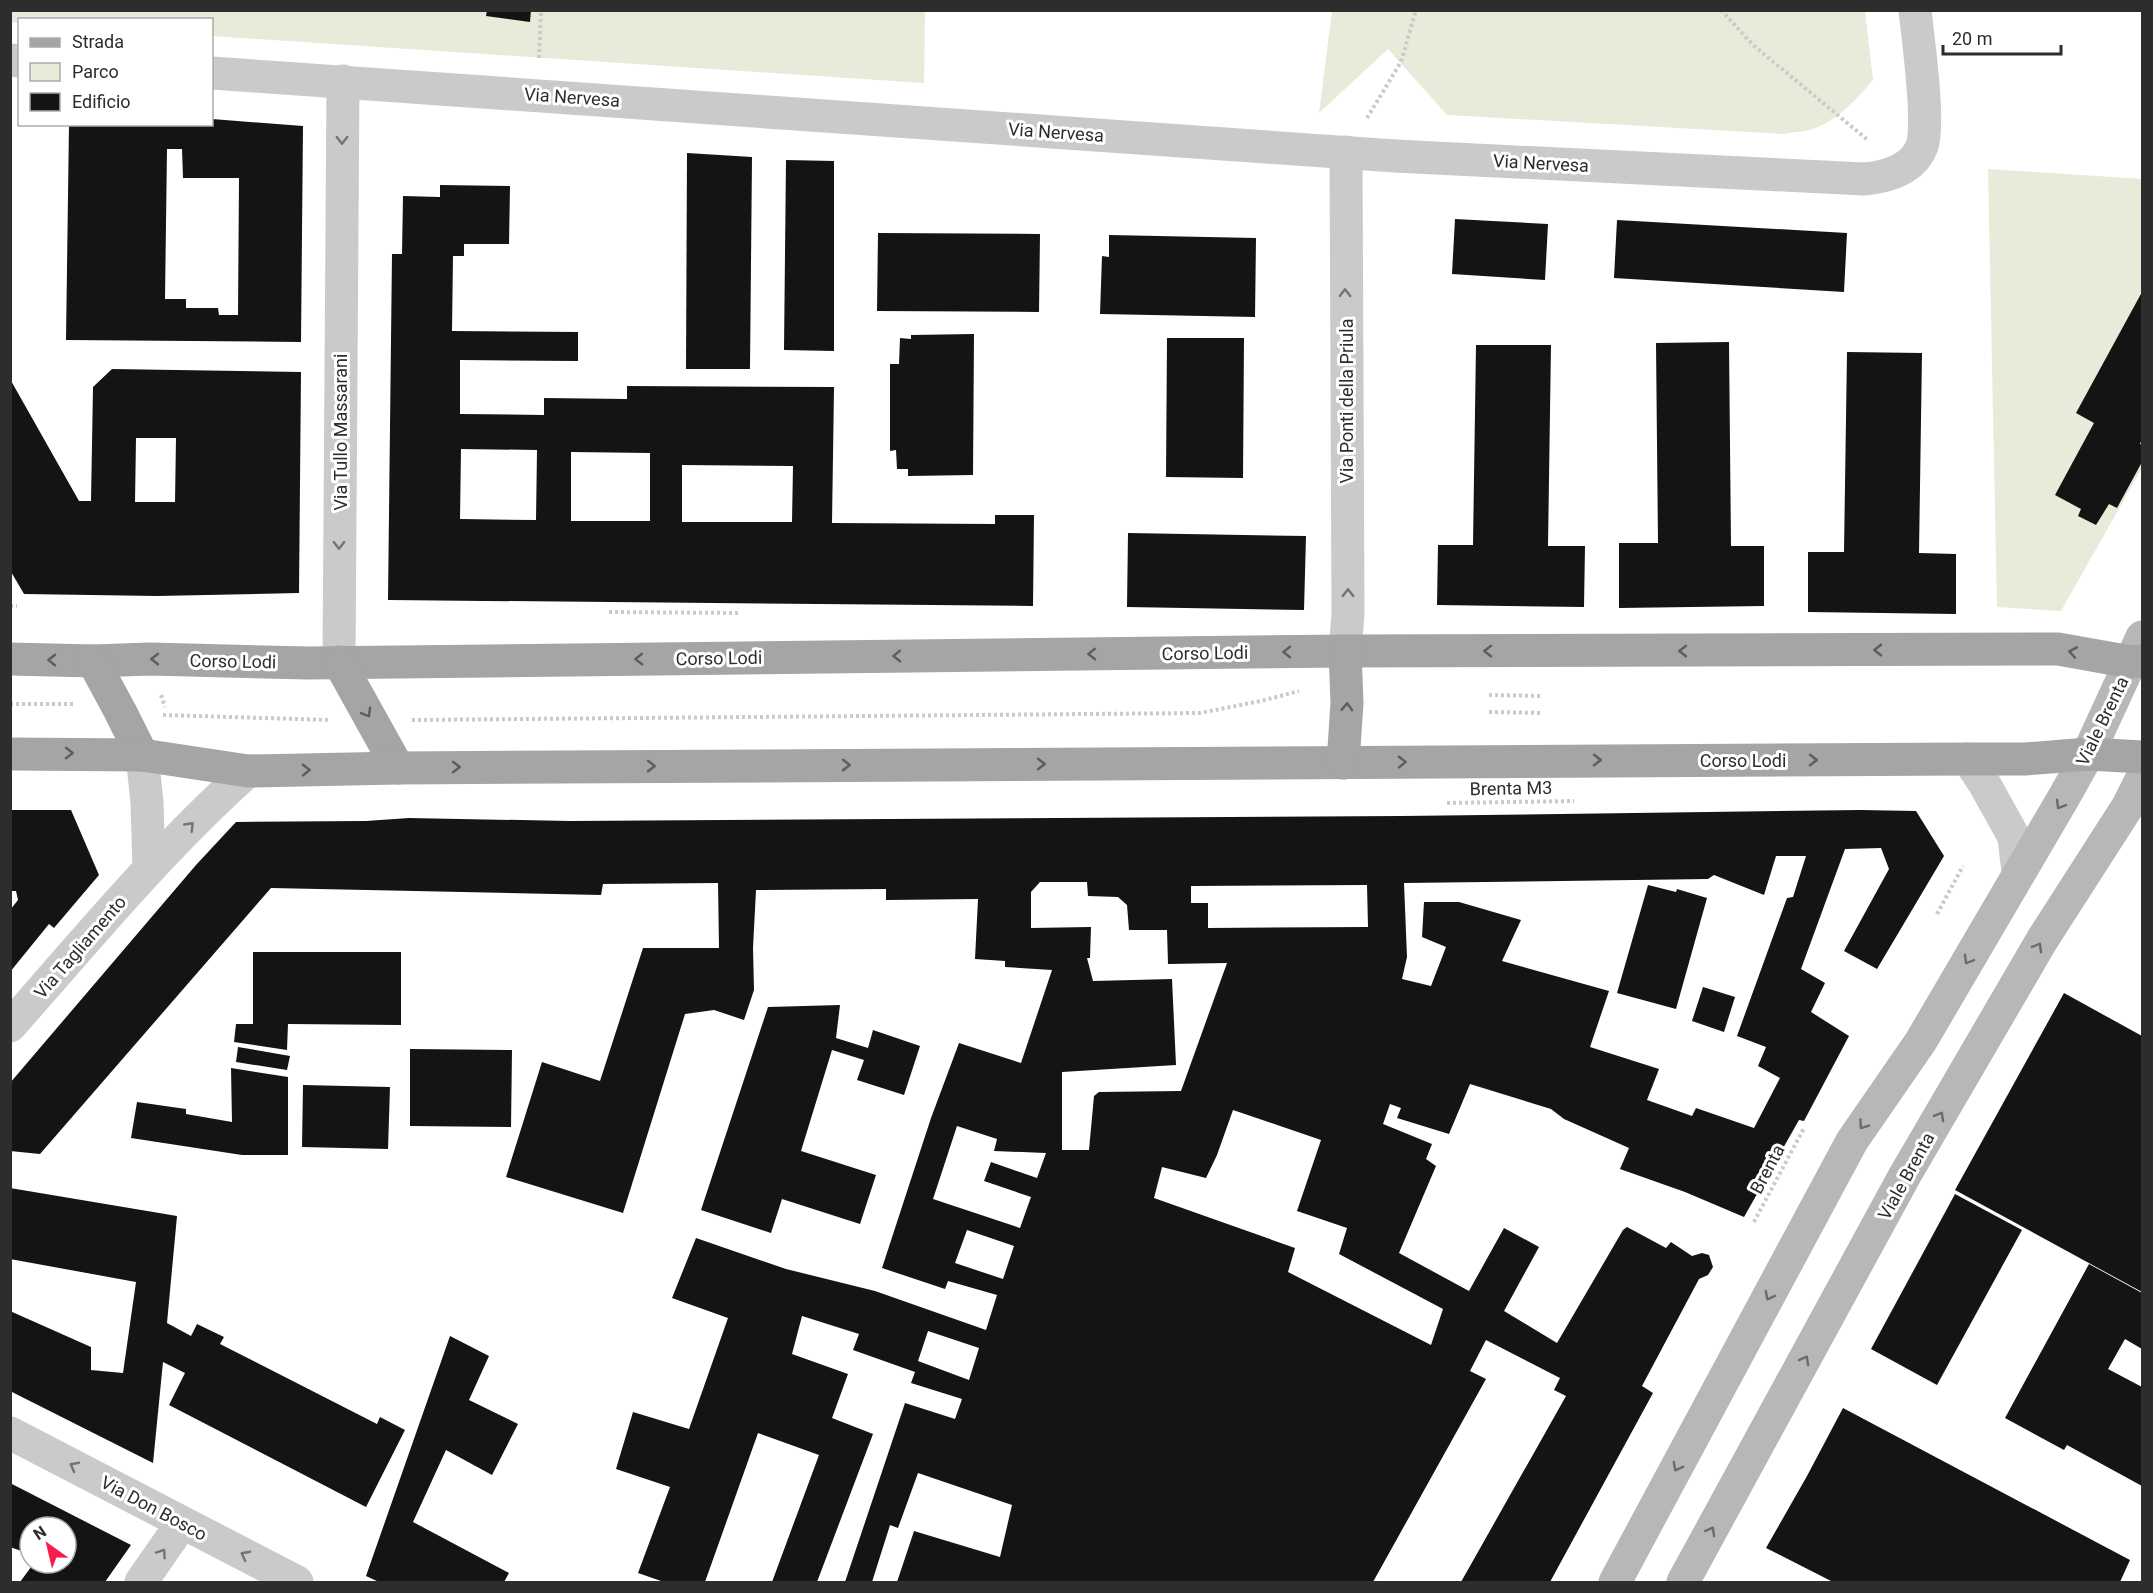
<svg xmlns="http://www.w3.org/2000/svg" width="2153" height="1593" viewBox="0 0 2153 1593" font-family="Roboto,sans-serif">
<rect width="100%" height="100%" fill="#fff"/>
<g fill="#e6ecd9">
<polygon points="10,11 925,11 924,83 212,36 212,20 20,20 19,23 11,22"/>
<path d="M1332,11h533l8,69c-16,19 -35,40 -60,49 -9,3 -19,3 -29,5l-337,-19 -59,-66 -69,64z"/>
<polygon points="1988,169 2142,179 2142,468 2061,611 1997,607"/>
</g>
<g fill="#141414" fill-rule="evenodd">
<polygon points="487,10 531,10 530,22 486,16"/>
<path d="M212,119l91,7 -2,216 -235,-2 3,-216h143zM167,149h15l1,29h56l-1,137h-19l-1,-7h-32v-9h-21z"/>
<polygon points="687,153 752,157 750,369 686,369"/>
<polygon points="786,160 834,161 834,351 784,350"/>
<path d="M440,185l70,1 -1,58h-45v12h-11l-1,75 126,1v29l-118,-1v54l84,1v-17l83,1v-13l207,1 -2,136 163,1v-9h39l-1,91 -645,-6 4,-346h10l1,-58 37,1zM461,449l76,1 -1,70 -76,-1zM571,452l79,1v68h-79zM682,465l111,1 -1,56h-110z"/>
<polygon points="1455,219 1548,224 1545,280 1452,274"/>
<polygon points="1617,220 1847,233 1844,292 1614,278"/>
<polygon points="878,233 1040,234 1039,312 877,311"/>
<polygon points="1109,235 1256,238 1255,317 1100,314 1102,256 1109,257"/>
<polygon points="2142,292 2142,439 2140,444 2142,445 2142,462 2117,508 2109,504 2096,525 2078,516 2081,509 2055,495 2094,423 2076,413"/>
<polygon points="974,334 973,475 908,476 908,469 897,469 896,450 890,451 890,364 899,364 900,338 911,339 911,335"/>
<polygon points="1167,338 1244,338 1243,478 1166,477"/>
<polygon points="1729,342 1731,546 1764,546 1764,606 1619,608 1619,543 1658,543 1656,343"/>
<polygon points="1476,345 1551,345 1548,546 1585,546 1584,607 1437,605 1438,545 1473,545"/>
<polygon points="1847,352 1922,353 1919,553 1956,554 1956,614 1808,612 1808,552 1844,552"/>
<path d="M112,369l189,3 -2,221 -142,3 -133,-2 -14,-24v-191l69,122h12l2,-114zM136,438h40l-1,64h-40z"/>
<polygon points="1128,533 1306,536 1304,610 1127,607"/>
<polygon points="10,810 71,810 99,875 54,928 49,924 10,972 10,910 18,900 16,891 10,891"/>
<path d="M1860,810l56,1 28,45 -67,113 -33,-18 45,-82 -8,-21 -36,1 -44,120 24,14 -14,29 38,24 -45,85 -5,-1 -55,97 -59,-25 -65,-23 9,-21 -65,-29 -13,-10 -81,-25 -21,50 -52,-16 4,-10 -11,-4 -7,20 49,20 -6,15 10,7 -37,87 70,38 35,-63 35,19 -35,64 53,32 66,-113 4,-3 39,21 5,-6 21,14 10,-3 7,2 4,12 -5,8 -9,4 -57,107 11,7 -103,189h-89l105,-186 -12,-6 6,-12 -74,-38 -16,31 16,8 -113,203h-476l17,-51 86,26 12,-52 -94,-32 -20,55 -8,-3 -18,57h-27l60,-179 50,16 7,-20 -51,-16 4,-11 -62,-22 6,-16 -57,-18 -10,38 56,20 -16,44 41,16 -56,148h-45l47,-127 -61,-22 -53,149h-41l-26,-9 32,-86 -54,-18 17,-57 56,17 39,-111 -56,-20 24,-60 90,31 89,22 111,39 11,-35 -49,-14 -3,8 -63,-21 49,-150 28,-75 62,20 31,-93 -47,-3v-6l-30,-2 3,-60 -92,1v-11l-130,1 -3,58 1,42 -10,30 -30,-10 -29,4 -62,199 -117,-36 36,-115 58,19 43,-133h76l-1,-65 -115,1 -2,11 -330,-7 -231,266 -30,-3v-68l186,-218 40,-43 130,-1 43,-3 161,3 832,-5zM1776,856h30l-13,41 -6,1 -50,138 29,11 -8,19 22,12 -26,50 -58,-20 -4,8 -45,-16 12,-31 -69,-22 19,-56 -107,-30 19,-41 -62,-18h-35l-2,35 24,10 -15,39 -29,-7 5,-22 -3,-74 304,-4 6,-4 50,20zM1040,882h47l1,14 30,1 9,8 2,25h38l1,34 59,-1 -46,128 -82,1 -5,4 -5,54h-27v-78l114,-7 -4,-86 -79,2 -6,-23h3l1,-31 -60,1v-36zM1367,885l1,42 -160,1v-25h-17v-17zM1233,1110l88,30 -24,71 50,17 -8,26 104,55 -12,36 -143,-73 7,-24 -141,-50 8,-31 44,11 11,-23zM957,1126l40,13 -3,12 52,2 -9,25 -46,-16 -7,19 47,16 -11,31 -87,-29zM967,1230l47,16 -11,33 -48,-16zM928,1331l51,17 -10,32 -51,-19z"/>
<polygon points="1648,885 1676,892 1677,889 1707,898 1676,1009 1617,993"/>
<polygon points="253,952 401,952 401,1025 288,1024 287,1050 234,1042 236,1024 253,1024"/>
<polygon points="1703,987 1735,997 1724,1032 1692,1021"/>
<polygon points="2064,993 2142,1036 2142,1292 1955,1190"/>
<polygon points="840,1005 836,1038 868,1048 873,1030 920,1046 904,1095 857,1080 864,1060 832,1050 801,1151 876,1175 860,1224 782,1199 771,1233 701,1210 768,1007"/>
<polygon points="238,1047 290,1056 287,1070 236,1062"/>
<polygon points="410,1049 512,1050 511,1127 410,1126"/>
<polygon points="231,1068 288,1077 288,1155 242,1155 131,1138 137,1102 186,1109 186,1114 232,1122"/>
<polygon points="303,1085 390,1087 388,1149 302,1147"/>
<polygon points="10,1188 177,1216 167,1323 191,1336 197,1324 224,1337 220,1344 377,1424 380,1417 405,1430 366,1507 169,1405 185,1373 163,1362 153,1463 10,1391 10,1311 91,1347 91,1370 123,1373 136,1282 10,1259"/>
<polygon points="1955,1194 2022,1230 1937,1385 1871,1349"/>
<polygon points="2089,1264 2142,1293 2142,1349 2125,1339 2108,1369 2142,1387 2142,1486 2067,1445 2064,1450 2005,1418"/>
<polygon points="450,1336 489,1356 469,1400 518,1424 492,1475 446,1450 413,1522 509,1573 504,1582 379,1582 366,1576"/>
<polygon points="1843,1408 2130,1560 2120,1582 1833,1582 1766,1548 1807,1476"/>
<polygon points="10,1483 131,1545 105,1582 20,1582 34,1563 66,1563 66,1527 30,1527 30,1554 10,1547"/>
</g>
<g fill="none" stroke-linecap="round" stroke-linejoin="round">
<g stroke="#cacaca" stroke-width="4" stroke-dasharray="3 3" stroke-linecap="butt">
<polyline points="1721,10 1753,45 1869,141"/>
<polyline points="539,58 541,10"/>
<polyline points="1367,118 1401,62 1416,10"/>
<polyline points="10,606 17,606"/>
<polyline points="609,612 738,613"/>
<polyline points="161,695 165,707"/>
<polyline points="1489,695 1542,696"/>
<polyline points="10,704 76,704"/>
<polyline points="1489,712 1542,713"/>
<polyline points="163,715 330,720"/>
<polyline points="412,720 1200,713 1261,701 1299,691"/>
<polyline points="1447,803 1574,801"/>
<polyline points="1937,914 1963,866"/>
<polyline points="1754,1222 1804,1128"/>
</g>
<g stroke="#cacaca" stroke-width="33">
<polyline points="10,60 20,61"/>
<path d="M212,73l1183,83 469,23c22,-2 49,-9 58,-33 8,-25 -4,-106 -7,-136"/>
<polyline points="1345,651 1348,614 1346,152"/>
<polyline points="339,662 343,81"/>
<polyline points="142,755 147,802 149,868"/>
<polyline points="1968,759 1984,783 2014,837 2018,873"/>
<path d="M10,1026c77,-87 151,-177 238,-255"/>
<polyline points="10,1433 297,1582"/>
<polyline points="141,1582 182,1523"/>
</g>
<g stroke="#b7b7b7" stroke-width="33">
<polyline points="1615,1582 1852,1141 1921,1041 2064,797 2088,754 2142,637"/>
<polyline points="1683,1582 1905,1175 2042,940 2128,806 2142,778"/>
</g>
<g stroke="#a5a5a5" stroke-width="33">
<polyline points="10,659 93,661 150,659 308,663 1345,651 2058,649 2131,662 2142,661"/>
<polyline points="93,661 120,711 142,755"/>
<polyline points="339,662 398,768"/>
<polyline points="10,754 142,755 248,771 398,768 1968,759 2025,759 2088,754 2142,757"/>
<polyline points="1343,763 1347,703 1345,651"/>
</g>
</g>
<defs><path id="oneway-chevron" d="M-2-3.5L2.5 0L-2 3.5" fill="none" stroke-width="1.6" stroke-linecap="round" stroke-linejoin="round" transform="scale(1.5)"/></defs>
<g stroke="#747474">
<use href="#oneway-chevron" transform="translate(342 140) rotate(90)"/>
<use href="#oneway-chevron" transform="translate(1345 293) rotate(-90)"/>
<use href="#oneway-chevron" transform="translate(339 545) rotate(90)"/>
<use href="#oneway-chevron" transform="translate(1348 593) rotate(-90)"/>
<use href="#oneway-chevron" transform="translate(190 826) rotate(-46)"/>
<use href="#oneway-chevron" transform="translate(74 1466) rotate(-152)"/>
<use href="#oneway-chevron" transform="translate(162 1553) rotate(-56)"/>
<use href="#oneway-chevron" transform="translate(245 1555) rotate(-152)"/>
</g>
<g stroke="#5d5d5d">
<use href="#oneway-chevron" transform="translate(1878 650) rotate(180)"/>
<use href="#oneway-chevron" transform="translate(1488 651) rotate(180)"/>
<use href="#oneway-chevron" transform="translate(1683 651) rotate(180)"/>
<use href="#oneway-chevron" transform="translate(1287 652) rotate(179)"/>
<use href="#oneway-chevron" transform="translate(2073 652) rotate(-170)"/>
<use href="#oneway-chevron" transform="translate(1092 654) rotate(179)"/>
<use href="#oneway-chevron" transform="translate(897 656) rotate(179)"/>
<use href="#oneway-chevron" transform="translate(155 659) rotate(-180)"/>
<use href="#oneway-chevron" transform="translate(639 659) rotate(179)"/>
<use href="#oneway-chevron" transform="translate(52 660) rotate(-179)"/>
<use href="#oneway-chevron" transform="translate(1347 707) rotate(-88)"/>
<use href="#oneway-chevron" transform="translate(367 713) rotate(60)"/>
<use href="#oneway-chevron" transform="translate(69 753)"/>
<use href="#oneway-chevron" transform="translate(1597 760)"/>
<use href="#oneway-chevron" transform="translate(1813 760)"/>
<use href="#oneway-chevron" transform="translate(1402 762) rotate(-1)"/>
<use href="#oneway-chevron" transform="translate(1041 764)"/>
<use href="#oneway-chevron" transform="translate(846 765)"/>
<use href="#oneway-chevron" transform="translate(651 766)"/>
<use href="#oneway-chevron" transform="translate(456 767)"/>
<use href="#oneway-chevron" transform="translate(306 770) rotate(-1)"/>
</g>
<g stroke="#6b6b6b">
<use href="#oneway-chevron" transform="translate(2060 805) rotate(121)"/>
<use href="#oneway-chevron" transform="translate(2038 947) rotate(-60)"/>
<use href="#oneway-chevron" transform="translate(1968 960) rotate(120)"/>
<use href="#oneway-chevron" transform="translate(1940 1116) rotate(-60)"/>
<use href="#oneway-chevron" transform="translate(1863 1125) rotate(125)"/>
<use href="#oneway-chevron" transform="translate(1769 1296) rotate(118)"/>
<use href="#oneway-chevron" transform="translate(1805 1360) rotate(-61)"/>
<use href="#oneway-chevron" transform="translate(1677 1467) rotate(118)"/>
<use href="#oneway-chevron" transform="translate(1711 1531) rotate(-61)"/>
</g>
<g text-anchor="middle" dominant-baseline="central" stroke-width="6" stroke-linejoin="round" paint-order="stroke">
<g font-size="18" fill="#2d2d2d" stroke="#fff">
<text transform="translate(572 97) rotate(4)">Via Nervesa</text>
<text transform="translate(1056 132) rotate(4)">Via Nervesa</text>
<text transform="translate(1541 163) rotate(3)">Via Nervesa</text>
<text transform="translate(1346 401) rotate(-90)">Via Ponti della Priula</text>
<text transform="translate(340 432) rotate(-90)">Via Tullo Massarani</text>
<text transform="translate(1205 653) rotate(-1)">Corso Lodi</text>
<text transform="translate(719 658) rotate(-1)">Corso Lodi</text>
<text transform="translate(233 661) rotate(1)">Corso Lodi</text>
<text transform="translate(2102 721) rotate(-64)">Viale Brenta</text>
<text x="1743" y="760">Corso Lodi</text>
<text transform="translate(1511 788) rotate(-1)">Brenta M3</text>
<text transform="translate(80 947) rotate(-49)">Via Tagliamento</text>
<text transform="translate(1767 1169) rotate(-62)">Brenta</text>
<text transform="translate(1906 1176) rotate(-61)">Viale Brenta</text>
<text transform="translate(154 1508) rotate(28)">Via Don Bosco</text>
</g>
</g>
<rect width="2153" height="1593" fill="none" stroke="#2d2d2d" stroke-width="24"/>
<rect x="18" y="18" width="195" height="108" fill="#ffffff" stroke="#ababab" stroke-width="1.5"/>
<rect x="30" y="38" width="30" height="9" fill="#a5a5a5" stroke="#ababab" stroke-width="1.5"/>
<text x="72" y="48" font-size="18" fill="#2d2d2d">Strada</text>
<rect x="30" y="63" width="30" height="18" fill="#e6ecd9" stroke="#ababab" stroke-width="1.5"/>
<text x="72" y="78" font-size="18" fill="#2d2d2d">Parco</text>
<rect x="30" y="93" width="30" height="18" fill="#141414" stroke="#ababab" stroke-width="1.5"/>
<text x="72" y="108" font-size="18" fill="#2d2d2d">Edificio</text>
<g transform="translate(48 1545) rotate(326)"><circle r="28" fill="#ffffff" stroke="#ababab" stroke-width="1.5"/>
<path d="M0-4.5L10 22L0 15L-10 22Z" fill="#f71d4b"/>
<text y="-9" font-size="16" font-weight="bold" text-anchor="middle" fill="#2d2d2d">N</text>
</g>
<path d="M1943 45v9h118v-9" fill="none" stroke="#2d2d2d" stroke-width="3"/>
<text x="1952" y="45" font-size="18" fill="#2d2d2d" stroke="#ffffff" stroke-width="4.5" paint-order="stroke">20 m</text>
</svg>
